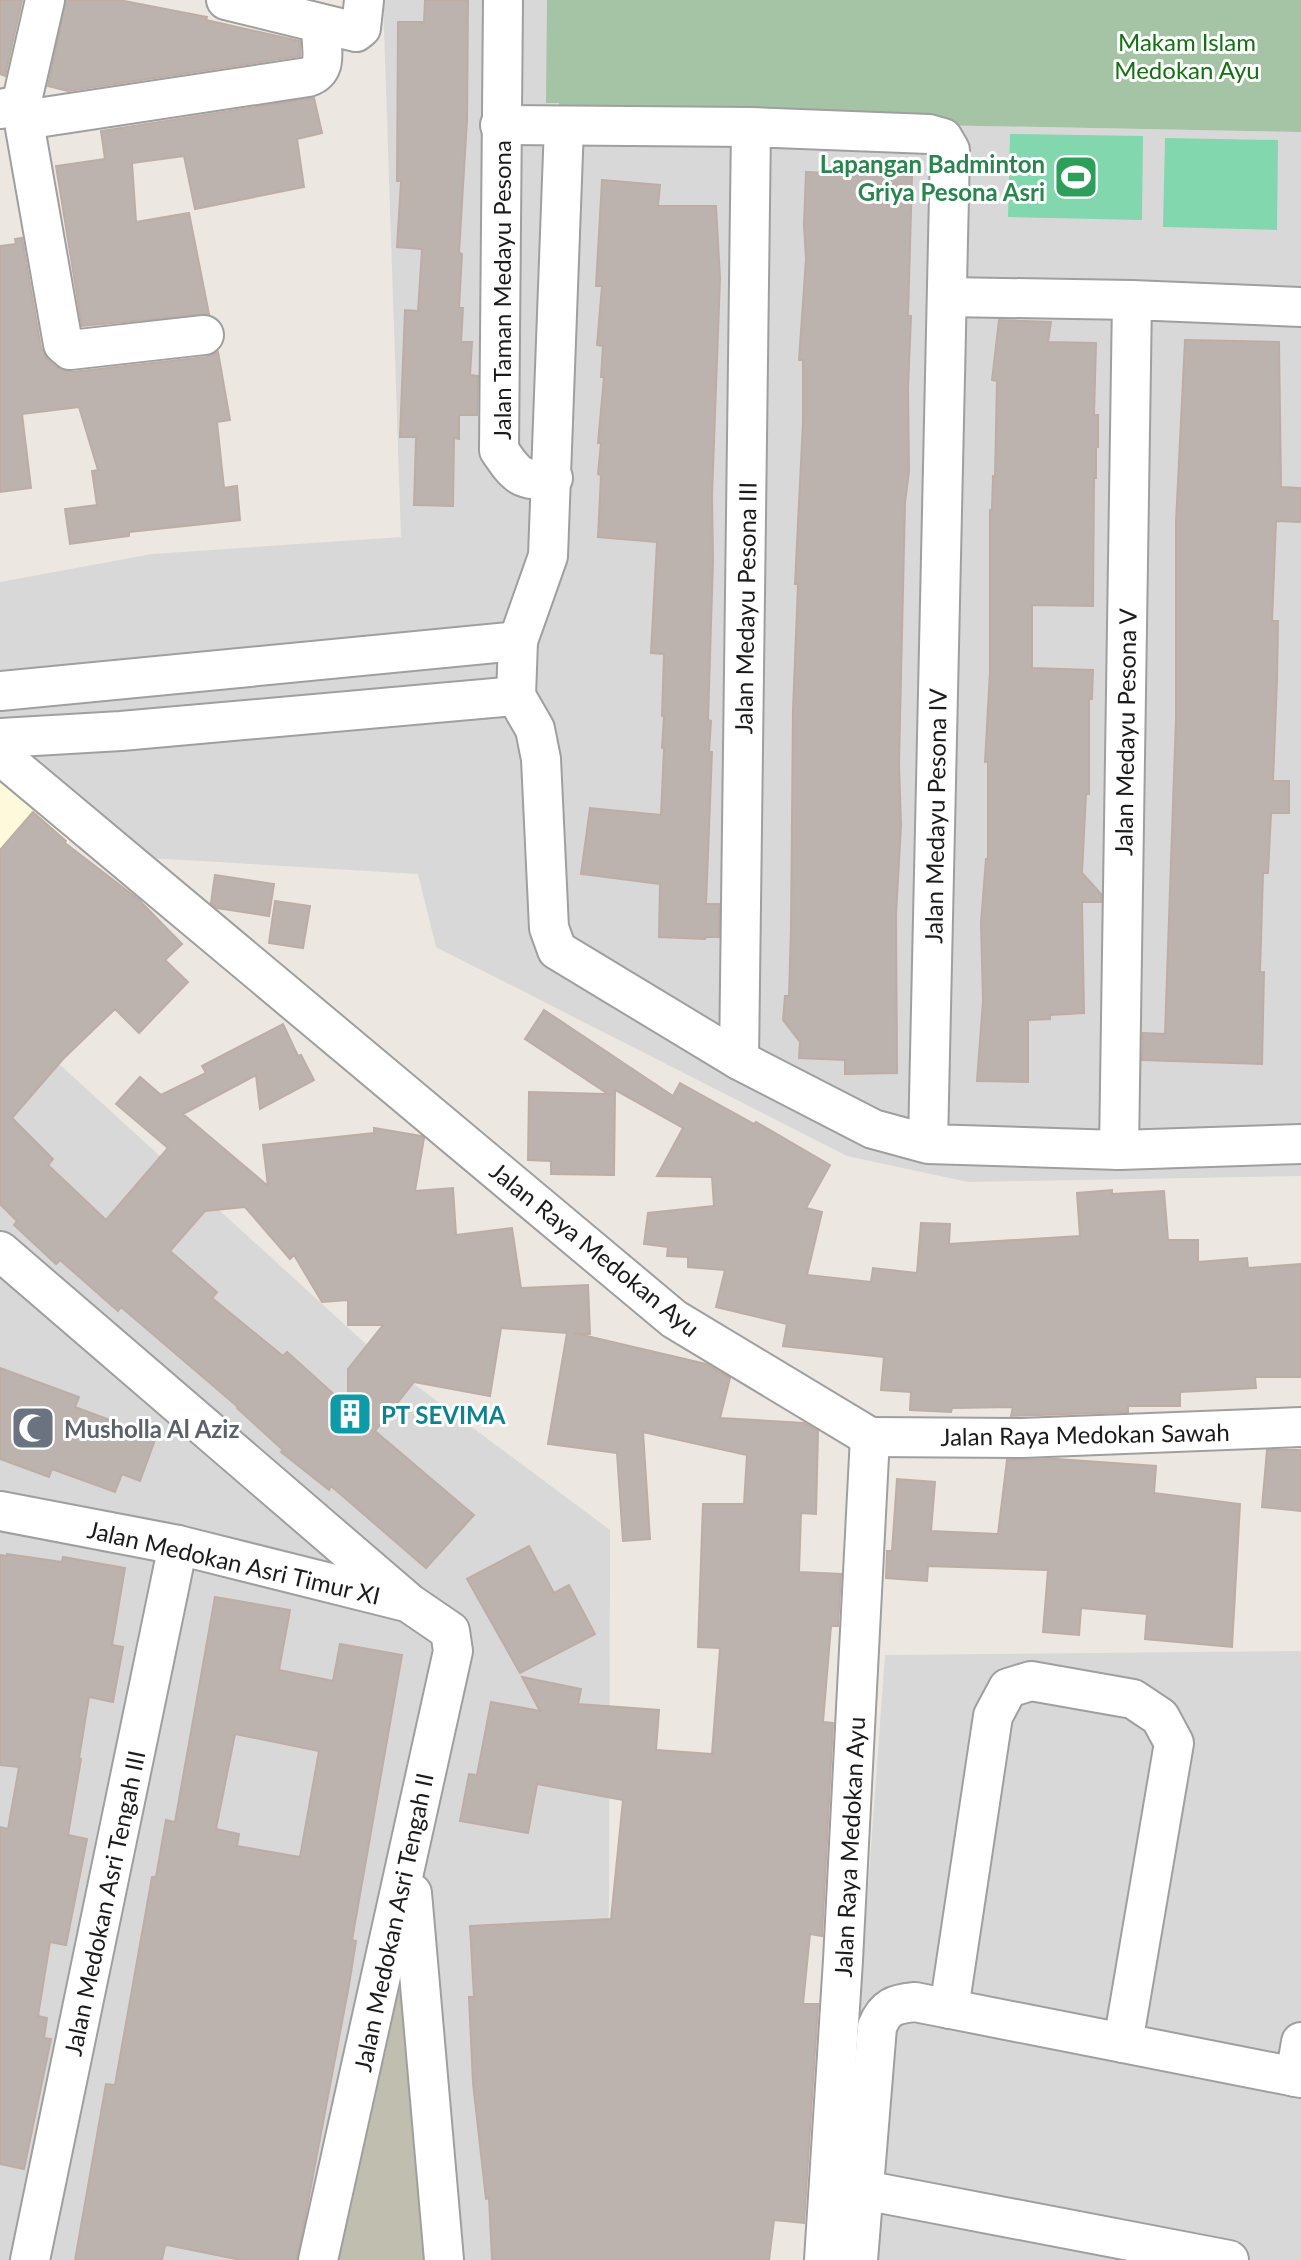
<svg xmlns="http://www.w3.org/2000/svg" width="1301" height="2260" viewBox="0 0 1301 2260" font-family="Lato,sans-serif">
<rect width="100%" height="100%" fill="#ece7e1"/>
<g fill="#d9d8d8">
<polygon points="383,0 563,0 560,118 1301,132 1301,1176 968,1182 847,1156 436,947 418,874 149,858 0,726 0,582 152,554 401,537"/>
<polygon points="0,1010 390,1366 610,1530 609,1908 593,2260 0,2260"/>
<polygon points="1301,1651 1301,2260 841,2260 885,1655"/>
</g>
<polygon fill="#fdf9da" points="0,782 73,837 0,924"/>
<polygon fill="#c0beae" points="372,1984 419,1992 435,2260 322,2260"/>
<polygon fill="#a4c4a5" points="547,0 1301,0 1301,132 559,118 559,103 546,103"/>
<g fill="#83d7ae">
<polygon points="1010,134 1143,136 1142,220 1008,217"/>
<polygon points="1165,138 1278,140 1277,230 1163,227"/>
</g>
<g fill="#bcb3ae" stroke="#bdada5" stroke-width="2" fill-rule="evenodd">
<polygon points="0,0 22,0 5,76 0,74"/>
<polygon points="66,0 119,0 207,17 206,20 300,41 300,56 68,91 48,86"/>
<polygon points="425,0 468,0 467,120 459,253 462,254 459,308 463,308 461,342 472,342 470,375 478,376 477,415 459,415 459,439 454,438 453,506 414,505 416,437 400,437 405,310 418,311 422,249 397,247 401,181 397,181 398,22 424,22"/>
<polygon points="314,98 322,133 297,139 304,187 195,209 184,156 132,163 136,222 189,213 209,314 82,326 56,166 105,159 101,131"/>
<polygon points="806,172 912,176 908,316 911,316 908,389 909,471 905,503 899,763 901,825 896,915 897,1073 845,1074 845,1060 799,1058 800,1042 783,1020 785,996 789,996 791,929 793,710 798,584 795,584 803,422 803,360 799,360 806,259 804,225"/>
<polygon points="602,180 660,185 658,206 716,206 720,278 712,496 713,560 708,720 711,721 709,752 712,752 706,904 719,904 719,937 706,937 705,939 659,937 660,884 581,874 590,808 661,815 664,748 662,748 664,716 662,716 664,654 651,653 657,542 598,537 601,475 598,474 601,443 598,443 604,377 601,377 603,346 597,345 602,286 596,286"/>
<polygon points="22,238 41,348 48,360 56,367 72,372 206,357 218,352 230,420 217,422 224,488 237,486 240,520 129,532 129,536 70,544 65,509 97,505 92,471 98,470 79,407 22,414 31,488 0,492 0,246 16,244 15,239"/>
<polygon points="999,320 1051,322 1048,342 1096,343 1094,415 1098,415 1098,447 1096,447 1096,478 1094,478 1093,606 1032,605 1032,668 1093,670 1092,699 1089,699 1089,794 1086,794 1082,873 1101,894 1101,902 1082,902 1084,1013 1050,1015 1050,1019 1028,1020 1028,1082 977,1081 983,1001 981,923 986,859 988,859 988,762 985,762 990,671 990,510 992,510 993,476 995,476 997,381 992,380"/>
<polygon points="1185,340 1279,342 1281,487 1301,488 1301,522 1276,521 1272,621 1278,621 1277,680 1273,781 1289,781 1289,813 1271,813 1268,873 1263,873 1260,972 1264,972 1262,1064 1142,1060 1143,1033 1165,1034 1176,718 1176,522"/>
<path d="M33,812l33,29 -1,2 73,56 44,45 -17,16 23,22 -49,51 -24,-24 -52,50 -51,59 41,41 -5,6 58,55 62,-72 -52,-44 24,-27 21,18 45,-22 -4,-7 81,-42 15,32 3,-1 13,25 -54,29 -4,-34 -73,39 85,72 -5,-41 111,-12v-5l47,8 3,2 -9,53 38,-3 3,47 56,-7 9,60 67,-3 2,49 -16,-1 132,31 24,14 -10,40 84,5 14,8 -2,83 -15,-1 -2,59 42,2 -3,52h-7l-8,96 10,1 -11,213 -12,-2 -7,70h15l-14,219 -30,-3 -5,40h-277l-3,-62 -3,1 -13,-116 -4,-86h5l-4,-71 141,-7 12,-119 -86,-16 -9,49 -68,-12 9,-47 8,1 14,-73 49,9 -18,-34 59,12 -3,15 81,6 -3,40 56,4 8,-106 -22,-1 5,-143h41l3,-49 -104,-23 7,107 -27,2 -6,-88 -69,-9 19,-111 -66,-5 -11,68 -76,-14 -39,49 99,84 -48,53 -95,-82 -2,4 -48,-38 2,-2 -46,-42 1,-1 -117,-100 -3,4 -58,-51 -4,4 -42,-39 3,-4 -17,-17v-354zM245,1207l45,52 4,-4 28,47 26,-2v25h35l-35,44v38l-61,-55 -4,4 -71,-58 5,-6 -47,-41 35,-40z"/>
<polygon points="215,875 274,884 269,916 217,908 211,903"/>
<polygon points="275,901 310,906 303,948 269,943"/>
<polygon points="544,1010 673,1096 680,1083 754,1124 756,1122 830,1165 806,1208 822,1212 807,1275 871,1282 873,1268 917,1273 921,1223 950,1224 949,1244 1080,1236 1077,1193 1112,1190 1112,1194 1164,1191 1168,1240 1198,1240 1198,1262 1247,1258 1248,1268 1301,1264 1301,1377 1255,1377 1256,1388 1180,1392 1180,1406 1128,1406 1128,1412 1011,1416 1013,1407 952,1408 951,1412 910,1410 911,1392 881,1390 884,1357 783,1346 787,1324 716,1307 725,1270 688,1267 688,1257 667,1256 668,1247 644,1244 648,1213 714,1206 712,1177 657,1176 683,1128 615,1090 614,1175 551,1174 551,1161 528,1160 529,1092 608,1094 525,1039"/>
<polygon points="0,1368 79,1397 75,1407 156,1437 140,1481 122,1474 115,1492 52,1469 49,1477 0,1459"/>
<polygon points="1267,1450 1301,1450 1301,1511 1262,1507"/>
<polygon points="1056,1459 1156,1466 1154,1493 1240,1504 1232,1647 1145,1639 1147,1614 1081,1608 1079,1635 1043,1632 1048,1570 928,1566 927,1581 886,1578 887,1551 892,1551 897,1479 935,1482 931,1531 998,1534 1007,1460"/>
<polygon points="529,1546 554,1593 569,1585 595,1634 520,1673 467,1579"/>
<polygon points="7,1554 62,1562 63,1557 125,1568 112,1645 123,1647 113,1702 89,1697 79,1758 81,1759 68,1835 87,1839 66,1945 50,1942 38,2016 47,2018 44,2038 51,2039 24,2169 0,2164 0,1827 8,1829 19,1767 0,1765 0,1555 7,1556"/>
<path d="M215,1597l75,13 -11,60 54,11 7,-37 62,11 -50,285 4,1 -7,44 -52,275h-56l-74,-15 -2,1 -3,14h-87l31,-176 9,1 37,-208h4l10,-57 9,2zM235,1734l84,17 -19,106 -63,-11 2,-12 -23,-5z"/>
</g>
<g fill="none" stroke-linecap="round" stroke-linejoin="round">
<g stroke="#9f9f9f" stroke-width="42">
<g id="minor">
<polyline points="226,0 356,32 361,28 364,0"/>
<path d="M503,0l-4,450c17,25 22,33 54,28"/>
<polyline points="21,105 63,344 70,350 204,335"/>
<polyline points="0,109 21,105 45,0"/>
<path d="M24,120l284,-43c23,-8 11,-31 14,-52"/>
<polyline points="500,125 751,127"/>
<polyline points="947,297 1132,300"/>
<polyline points="1301,307 1132,300 1119,1150 1301,1144"/>
<polyline points="0,691 518,641"/>
<polyline points="516,696 518,641 548,556 564,126"/>
<polyline points="516,696 535,729 541,759 549,928 557,950 739,1060"/>
<polyline points="0,738 121,731 516,696"/>
<polyline points="0,755 674,1319 870,1437"/>
<polyline points="928,1144 873,1129 739,1060 751,127 929,134 943,138 950,150 928,1144 1119,1150"/>
<polyline points="0,1251 409,1603 450,1631 453,1651 318,2260"/>
<polyline points="870,1437 1022,1438 1301,1427"/>
<polyline points="0,1511 178,1545 402,1601"/>
<polyline points="412,1893 444,2260"/>
<polyline points="949,2009 993,1716 1008,1688 1031,1681 1133,1699 1160,1717 1174,1743 1123,2043"/>
<polyline points="1295,2077 1301,2042"/>
<polyline points="864,2190 1229,2260"/>
<polyline points="30,2260 178,1545"/>
<polyline points="824,2260 843,1960 870,1437"/>
<path d="M858,2260l19,-233c8,-20 17,-23 38,-25l386,76"/>
</g>
</g>
<use href="#minor" stroke="#fff" stroke-width="38"/>
</g>
<defs>
<g id="stadium-square" transform="scale(2.3)"><rect x="-9" y="-9" width="18" height="18" rx="4" fill="#2e9e5b" stroke="#fff"/><path d="M0-5a6.5 5 0 1 0 0 10a6.5 5 0 1 0 0-10ZM-3.5-1.8h7v3.6h-7Z" fill="#fff"/></g>
<g id="building-square" transform="scale(2.3)"><rect x="-9" y="-9" width="18" height="18" rx="4" fill="#0f9aa8" stroke="#fff"/><path d="M-4-6H4V6H1V3H-1V6H-4ZM-2.5-4.3h1.7v1.8h-1.7ZM.8-4.3h1.7v1.8H.8ZM-2.5-1h1.7V.8h-1.7ZM.8-1h1.7V.8H.8Z" fill="#fff"/></g>
<g id="mosque-square" transform="scale(2.3)"><rect x="-9" y="-9" width="18" height="18" rx="4" fill="#6b7280" stroke="#fff"/><path d="M3.5-4.9A6 6 0 1 0 3.5 4.9A5 5 0 1 1 3.5-4.9Z" fill="#fff"/></g>
</defs>
<g fill-rule="evenodd">
<use href="#stadium-square" x="1076" y="177"/>
<use href="#building-square" x="350" y="1414"/>
<use href="#mosque-square" x="33" y="1428"/>
</g>
<g text-anchor="middle" dominant-baseline="central" stroke-width="6" stroke-linejoin="round" paint-order="stroke">
<g font-size="24" fill="#147112" stroke="#fff">
<text x="1187" y="41">Makam Islam<tspan x="1187" dy="28">Medokan Ayu</tspan></text>
</g>
<g font-size="24" font-weight="bold" fill="#27864d" stroke="#fff" text-anchor="end">
<text x="1045" y="163">Lapangan Badminton<tspan x="1045" dy="28">Griya Pesona Asri</tspan></text>
</g>
<g font-size="24" fill="#1b1b1b" stroke="#fff">
<text transform="translate(501 290) rotate(-90)">Jalan Taman Medayu Pesona</text>
<text transform="translate(745 608) rotate(-89)">Jalan Medayu Pesona III</text>
<text transform="translate(1125 732) rotate(-89)">Jalan Medayu Pesona V</text>
<text transform="translate(935 816) rotate(-89)">Jalan Medayu Pesona IV</text>
<text transform="translate(595 1249) rotate(39)">Jalan Raya Medokan Ayu</text>
<text transform="translate(1085 1434) rotate(-1)">Jalan Raya Medokan Sawah</text>
<text transform="translate(234 1562) rotate(13)">Jalan Medokan Asri Timur XI</text>
<text transform="translate(849 1847) rotate(-87)">Jalan Raya Medokan Ayu</text>
<text transform="translate(104 1903) rotate(-78)">Jalan Medokan Asri Tengah III</text>
<text transform="translate(393 1922) rotate(-78)">Jalan Medokan Asri Tengah II</text>
</g>
<g font-size="24" font-weight="bold" fill="#0d838f" stroke="#fff" text-anchor="start">
<text x="381" y="1414">PT SEVIMA</text>
</g>
<g font-size="24" font-weight="bold" fill="#5b616d" stroke="#fff" text-anchor="start">
<text x="64" y="1428">Musholla Al Aziz</text>
</g>
</g>
</svg>
